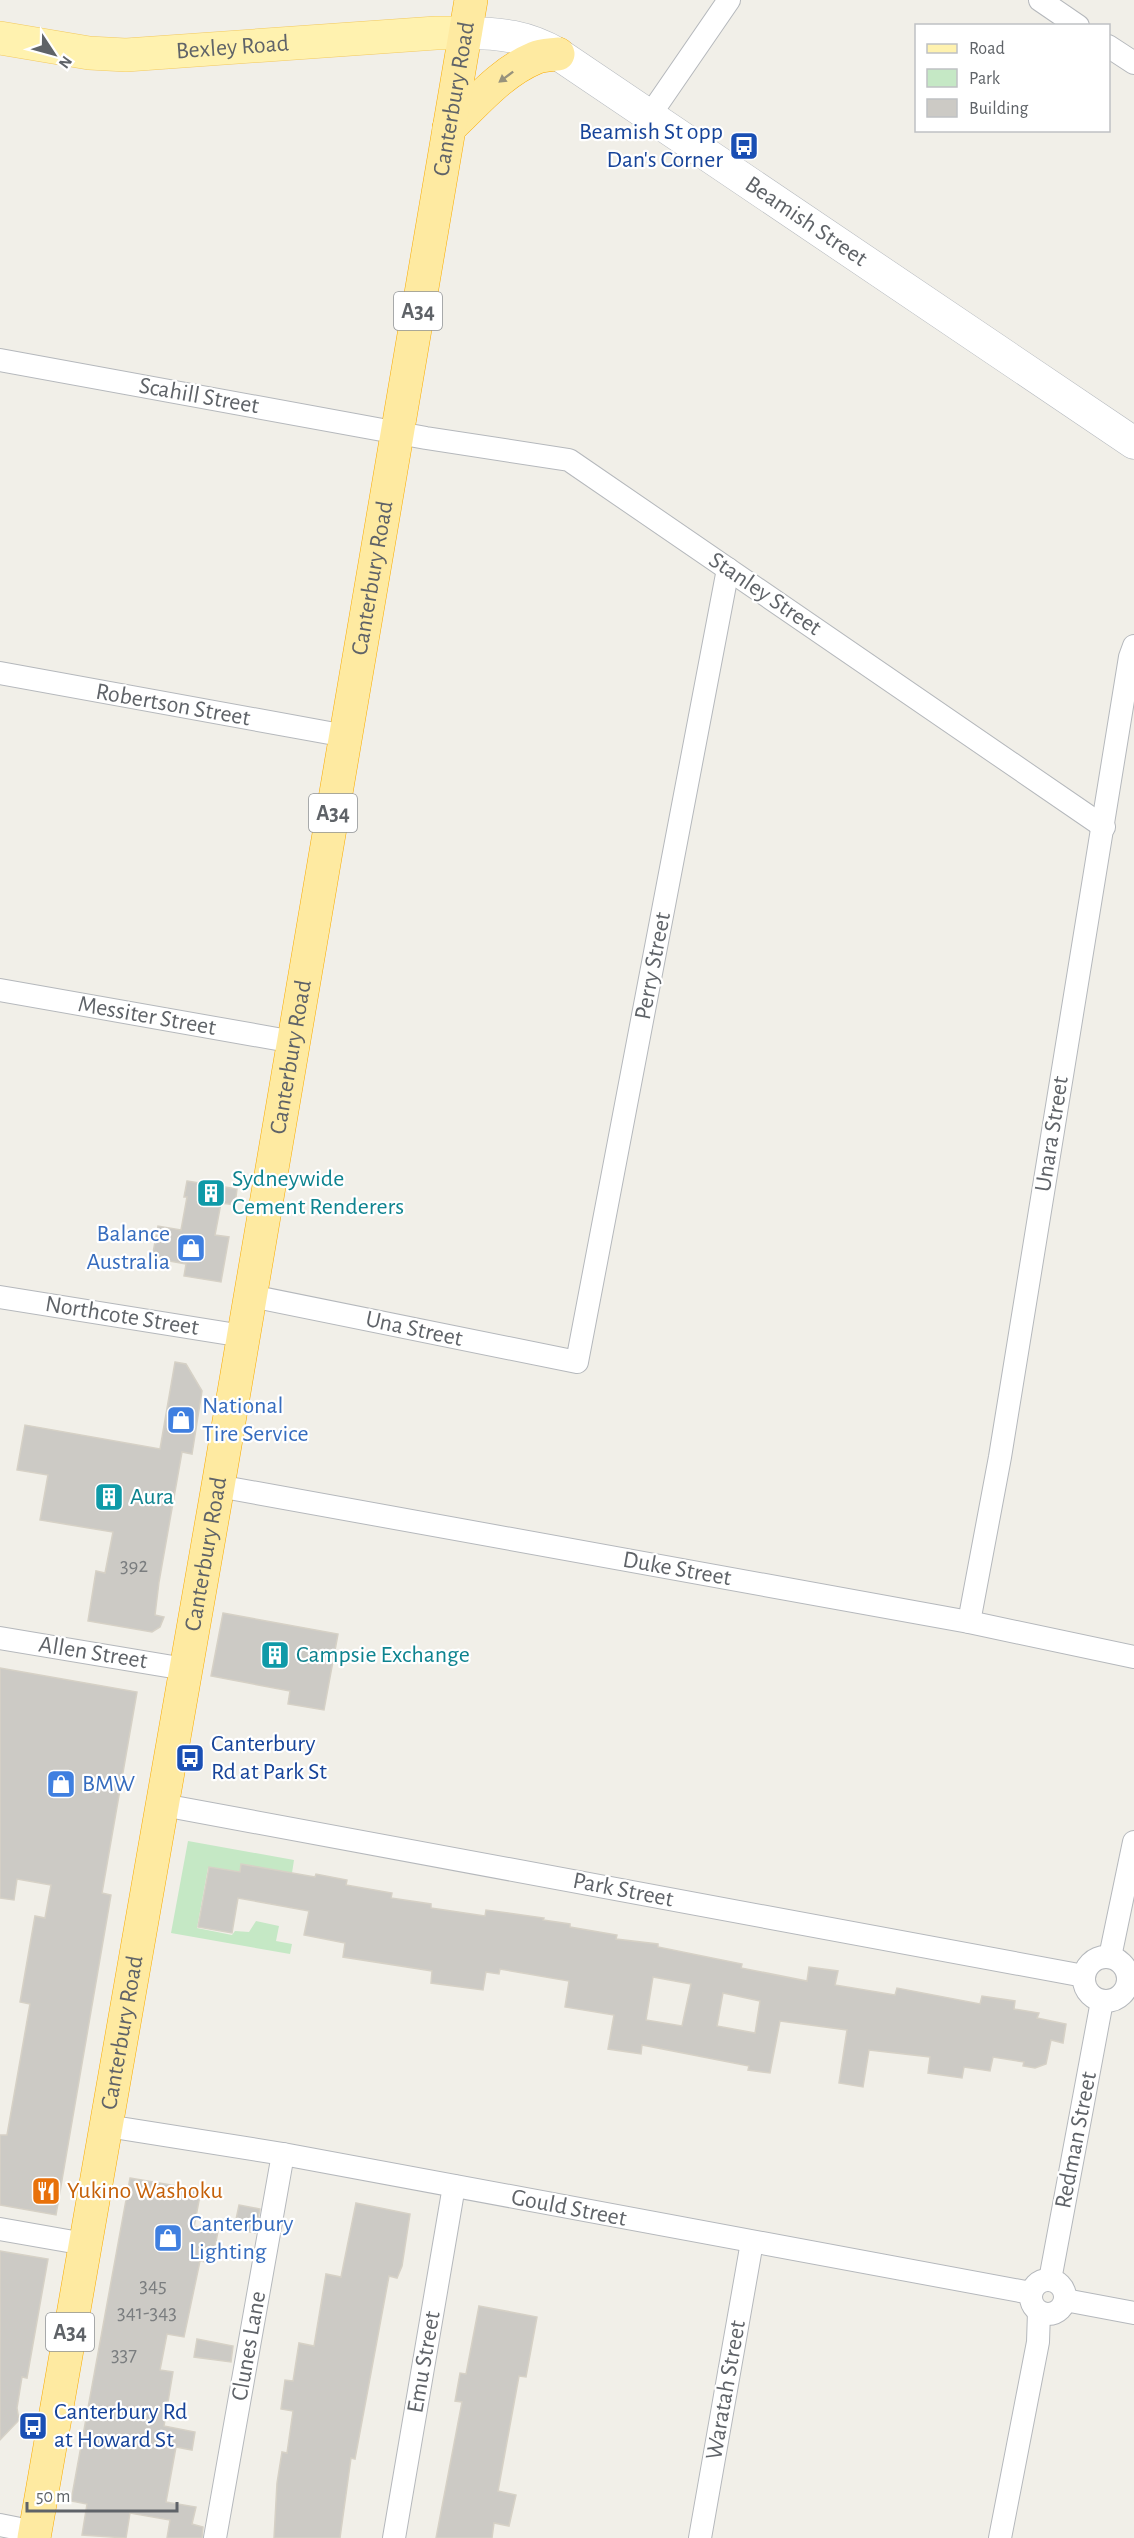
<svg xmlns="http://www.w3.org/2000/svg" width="1134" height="2538" viewBox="0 0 1134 2538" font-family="'Alegreya Sans',sans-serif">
<rect width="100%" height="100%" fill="#f1efe8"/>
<polygon fill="#c5e8c5" points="188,1841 294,1860 292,1873 242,1864 240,1873 208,1868 197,1928 232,1935 235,1931 249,1932 256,1921 279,1926 276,1941 292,1944 290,1954 171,1933"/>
<g fill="#cccac5" stroke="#d6d1c6" stroke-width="1.5" fill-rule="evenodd">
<polygon points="187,1181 237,1189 235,1205 221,1203 215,1235 229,1237 221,1282 184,1276 186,1264 152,1258 158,1226 181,1230 187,1197 184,1197"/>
<polygon points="175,1362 186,1364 202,1391 192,1454 182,1452 159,1582 155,1615 164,1617 160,1627 152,1632 88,1621 96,1571 105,1573 113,1532 40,1520 48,1475 17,1470 25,1425 160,1449"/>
<polygon points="223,1613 338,1634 324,1710 288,1704 290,1691 211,1676"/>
<polygon points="0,1668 137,1692 102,1893 111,1895 56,2215 0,2205 0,2135 7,2135 30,2004 20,2002 35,1916 45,1918 51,1885 17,1879 14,1900 0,1898"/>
<path d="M241,1864l74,13 1,-3 31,6 -1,5 46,8 -1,5 40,6v4l54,8 1,-6 58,8 -1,2 27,4v3l47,8 -1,4 42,5v3l84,17 -1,4 66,13 2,-14 29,4 -3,14 60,10 2,-7 83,16 2,-8 33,5 -1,8 25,4 -2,5 29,6 -3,19 -12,-3 -5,24 -11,4 -12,-2 1,-4 -31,-5 -3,14 -26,-4 -2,11 -34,-5 2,-16 -61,-7 -6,37 -24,-4 8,-53 -67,-9 -10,52 -22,-3 1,-4 -107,-21 -1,9 -33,-5 6,-34 -49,-8 4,-26 -69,-12 -1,5 -13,-2 -3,18 -52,-7 1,-12 -89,-14 2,-14 -41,-8 5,-24 -71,-13 -6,35 -34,-6 11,-60 31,5zM653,1977l38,7 -9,42 -36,-6zM723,1993l37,8 -5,32 -38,-7z"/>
<polygon points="130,2178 201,2190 194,2227 218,2231 212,2263 200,2261 184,2337 167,2334 160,2370 173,2372 164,2426 195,2432 192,2450 176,2447 166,2502 196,2507 192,2524 203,2527 202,2538 167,2538 170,2520 130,2513 126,2538 82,2535 87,2504 71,2501"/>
<polygon points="356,2203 410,2214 402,2266 397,2278 389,2276 355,2459 351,2458 340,2538 274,2538 277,2483 282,2452 287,2453 293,2411 281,2409 285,2380 293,2381 299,2343 314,2346 326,2274 341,2277"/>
<polygon points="239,2205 260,2209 255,2233 234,2229"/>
<polygon points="0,2251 48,2259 27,2378 22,2377 17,2408 19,2420 0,2440"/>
<polygon points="479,2306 537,2317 526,2377 519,2376 498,2491 516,2495 509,2526 494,2523 492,2538 436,2538 462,2402 455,2401 460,2373 466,2374"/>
<polygon points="197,2339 233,2346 231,2362 194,2357"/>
</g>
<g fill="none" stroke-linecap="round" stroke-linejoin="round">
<g stroke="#b5b8bc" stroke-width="24">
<g id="minor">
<polyline points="1040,0 1078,26"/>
<polyline points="1108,46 1134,63"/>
<polyline points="650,115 729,0"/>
<polyline points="0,360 426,438 569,460 1104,827"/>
<polyline points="0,673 346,736"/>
<polyline points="0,990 294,1042"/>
<polyline points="251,1296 577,1362 728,569"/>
<polyline points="0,1297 243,1336"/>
<polyline points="218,1486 969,1622 1134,1657"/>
<polyline points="969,1622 1000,1457 1130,657 1134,646"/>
<polyline points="0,1638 185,1669"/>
<polyline points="163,1805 1084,1976"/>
<circle cx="1106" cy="1979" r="22"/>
<polyline points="1110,1957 1134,1842"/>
<polyline points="107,2126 283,2154 1031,2293"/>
<polyline points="0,2229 85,2244"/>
<circle cx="1048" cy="2297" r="17"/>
<polyline points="1050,2280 1102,2001"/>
<polyline points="1065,2300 1134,2313"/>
<polyline points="0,2525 35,2532"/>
<polyline points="215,2538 283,2154"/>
<polyline points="394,2538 454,2186"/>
<polyline points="700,2538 752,2242"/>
<polyline points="1000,2538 1038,2342 1039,2312"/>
</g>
</g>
<g stroke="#b6babf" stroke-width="33">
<g id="secondary">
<path id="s1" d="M465,33c35,0 62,3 93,21l576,389"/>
</g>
</g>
<g stroke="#f2c960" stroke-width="34">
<g id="primary">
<path id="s2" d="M0,38l89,15 37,2 310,-22h29"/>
</g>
</g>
<g stroke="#f9ab00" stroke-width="34">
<g id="trunk">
<path d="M449,128c26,-24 52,-56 86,-70 7,-3 16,-3 23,-4"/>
<path id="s3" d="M34,2538l184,-1052 253,-1486"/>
</g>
</g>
<use href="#minor" stroke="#fff" stroke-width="22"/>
<use href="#secondary" stroke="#fff" stroke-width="32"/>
<use href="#primary" stroke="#fff2af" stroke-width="33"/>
<use href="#trunk" stroke="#feeaa1" stroke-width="33"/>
</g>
<defs><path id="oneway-solid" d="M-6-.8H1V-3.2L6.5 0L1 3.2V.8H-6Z" transform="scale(1.5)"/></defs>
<use fill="#97927c" href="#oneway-solid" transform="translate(506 77) rotate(143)"/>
<defs>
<g id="bus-square" transform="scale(1.5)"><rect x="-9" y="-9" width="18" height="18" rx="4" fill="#1a4fb4" stroke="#fff"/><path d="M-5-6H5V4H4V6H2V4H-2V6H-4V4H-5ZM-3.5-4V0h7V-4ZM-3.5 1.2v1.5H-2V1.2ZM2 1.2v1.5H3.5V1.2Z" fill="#fff"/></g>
<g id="building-square" transform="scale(1.5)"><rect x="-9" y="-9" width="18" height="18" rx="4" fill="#0f9aa8" stroke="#fff"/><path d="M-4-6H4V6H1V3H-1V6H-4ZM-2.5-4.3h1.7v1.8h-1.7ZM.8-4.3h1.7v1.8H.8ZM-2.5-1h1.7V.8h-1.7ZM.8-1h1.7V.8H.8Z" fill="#fff"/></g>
<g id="shop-square" transform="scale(1.5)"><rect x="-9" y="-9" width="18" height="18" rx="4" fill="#3f7fe0" stroke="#fff"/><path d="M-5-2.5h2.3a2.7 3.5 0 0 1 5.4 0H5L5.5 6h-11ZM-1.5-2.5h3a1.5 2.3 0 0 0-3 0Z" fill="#fff"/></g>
<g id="restaurant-square" transform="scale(1.5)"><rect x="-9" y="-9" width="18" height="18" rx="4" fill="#e8710a" stroke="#fff"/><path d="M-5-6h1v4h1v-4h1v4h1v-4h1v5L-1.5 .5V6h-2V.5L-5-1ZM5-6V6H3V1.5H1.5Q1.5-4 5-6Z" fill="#fff"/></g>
</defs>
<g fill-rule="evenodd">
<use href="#bus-square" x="744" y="146"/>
<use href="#building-square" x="211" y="1193"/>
<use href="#shop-square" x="191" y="1248"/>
<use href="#shop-square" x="181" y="1420"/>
<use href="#building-square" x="109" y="1497"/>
<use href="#building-square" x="275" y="1655"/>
<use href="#bus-square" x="190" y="1758"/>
<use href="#shop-square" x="61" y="1784"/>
<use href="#restaurant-square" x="46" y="2191"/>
<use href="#shop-square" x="168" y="2238"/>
<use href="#bus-square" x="33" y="2426"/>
</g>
<g text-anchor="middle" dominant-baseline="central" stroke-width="4.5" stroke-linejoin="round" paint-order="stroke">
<g font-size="21" fill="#7a7d7f">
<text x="134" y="1565">392</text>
<text x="153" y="2285">345</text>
<text x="147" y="2312">341-343</text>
<text x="124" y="2354">337</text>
</g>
<g fill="#fff" stroke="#8f9295" stroke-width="1.5">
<rect x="394" y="292" width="48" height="38" rx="4.5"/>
<rect x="309" y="794" width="48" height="38" rx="4.5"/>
<rect x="46" y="2313" width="48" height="38" rx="4.5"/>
</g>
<g font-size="22" font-weight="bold" fill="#5f6368">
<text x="418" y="311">A34</text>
<text x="333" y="813">A34</text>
<text x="70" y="2332">A34</text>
</g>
<g font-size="24" fill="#5f6368" stroke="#fff">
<text stroke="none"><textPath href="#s2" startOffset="234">Bexley Road</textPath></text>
<text stroke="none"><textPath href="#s3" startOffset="2475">Canterbury Road</textPath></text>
<text stroke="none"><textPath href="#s1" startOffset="396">Beamish Street</textPath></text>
<text transform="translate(199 396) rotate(10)">Scahill Street</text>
<text stroke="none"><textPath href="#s3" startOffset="1989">Canterbury Road</textPath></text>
<text transform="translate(765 594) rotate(34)">Stanley Street</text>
<text transform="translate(173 705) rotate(10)">Robertson Street</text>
<text transform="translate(653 966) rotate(-79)">Perry Street</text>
<text transform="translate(147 1016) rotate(10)">Messiter Street</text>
<text stroke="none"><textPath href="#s3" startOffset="1503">Canterbury Road</textPath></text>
<text transform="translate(1052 1134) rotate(-81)">Unara Street</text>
<text transform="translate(122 1316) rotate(9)">Northcote Street</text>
<text transform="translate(414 1329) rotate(12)">Una Street</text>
<text stroke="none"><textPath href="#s3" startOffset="999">Canterbury Road</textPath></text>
<text transform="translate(677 1569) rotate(10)">Duke Street</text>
<text transform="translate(93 1653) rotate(9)">Allen Street</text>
<text transform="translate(623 1890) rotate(11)">Park Street</text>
<text stroke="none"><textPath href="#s3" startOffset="513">Canterbury Road</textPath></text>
<text transform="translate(1076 2140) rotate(-79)">Redman Street</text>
<text transform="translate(569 2208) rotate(11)">Gould Street</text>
<text transform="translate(249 2346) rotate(-80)">Clunes Lane</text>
<text transform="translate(424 2362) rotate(-80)">Emu Street</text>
<text transform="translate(726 2390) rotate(-80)">Waratah Street</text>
</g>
<g font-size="24" fill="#164399" stroke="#fff" text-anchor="start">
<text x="723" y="132" text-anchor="end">Beamish St opp<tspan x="723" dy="28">Dan's Corner</tspan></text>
<text x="211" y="1744">Canterbury<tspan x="211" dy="28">Rd at Park St</tspan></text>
<text x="54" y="2412">Canterbury Rd<tspan x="54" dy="28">at Howard St</tspan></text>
</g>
<g font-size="24" fill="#0d838f" stroke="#fff" text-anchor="start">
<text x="232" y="1179">Sydneywide<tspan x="232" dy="28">Cement Renderers</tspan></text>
<text x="130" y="1497">Aura</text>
<text x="296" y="1655">Campsie Exchange</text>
</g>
<g font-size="24" fill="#366cbe" stroke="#fff" text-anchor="start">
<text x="170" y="1234" text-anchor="end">Balance<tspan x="170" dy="28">Australia</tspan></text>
<text x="202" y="1406">National<tspan x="202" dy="28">Tire Service</tspan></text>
<text x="82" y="1784">BMW</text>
<text x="189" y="2224">Canterbury<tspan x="189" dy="28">Lighting</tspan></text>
</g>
<g font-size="24" fill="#c56008" stroke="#fff" text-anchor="start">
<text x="67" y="2191">Yukino Washoku</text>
</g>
</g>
<rect x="915" y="24" width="195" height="108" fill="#ffffff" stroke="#bfc1c3" stroke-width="1.5"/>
<rect x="927" y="44" width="30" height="9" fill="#fff2af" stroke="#bfc1c3" stroke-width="1.5"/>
<text x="969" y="54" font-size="18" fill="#5f6368">Road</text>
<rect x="927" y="69" width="30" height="18" fill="#c5e8c5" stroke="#bfc1c3" stroke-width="1.5"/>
<text x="969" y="84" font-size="18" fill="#5f6368">Park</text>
<rect x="927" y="99" width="30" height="18" fill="#cccac5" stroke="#bfc1c3" stroke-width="1.5"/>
<text x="969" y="114" font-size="18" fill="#5f6368">Building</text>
<g transform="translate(54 54) rotate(126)" stroke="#ffffff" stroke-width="4.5" paint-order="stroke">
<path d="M0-4.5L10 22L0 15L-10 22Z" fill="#5f6368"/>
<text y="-9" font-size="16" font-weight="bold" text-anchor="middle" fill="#5f6368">N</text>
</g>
<path d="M27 2502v9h150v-9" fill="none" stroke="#5f6368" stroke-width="3"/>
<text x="36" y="2502" font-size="18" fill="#5f6368" stroke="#ffffff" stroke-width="4.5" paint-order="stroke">50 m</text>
</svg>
